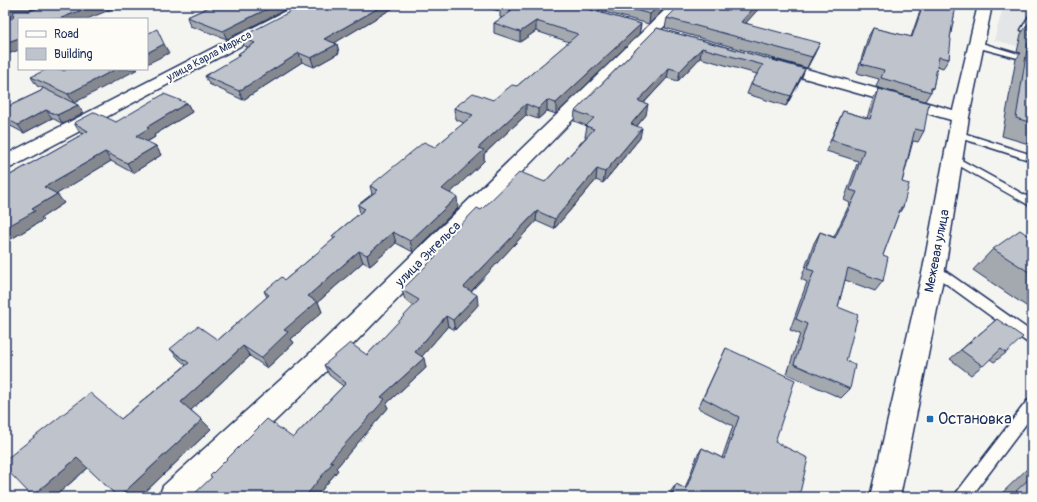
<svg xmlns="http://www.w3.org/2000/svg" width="1037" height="502" viewBox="0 0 1037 502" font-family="Pangolin,sans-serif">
<rect width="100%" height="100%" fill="#f4f4f1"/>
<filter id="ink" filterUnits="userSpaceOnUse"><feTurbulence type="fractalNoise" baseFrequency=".025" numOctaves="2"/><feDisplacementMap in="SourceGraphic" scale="8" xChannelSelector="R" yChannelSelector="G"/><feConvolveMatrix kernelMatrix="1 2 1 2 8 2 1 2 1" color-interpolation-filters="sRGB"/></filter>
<g filter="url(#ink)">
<polygon fill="#e4e5e6" points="1004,5 1032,5 1032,50 994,40"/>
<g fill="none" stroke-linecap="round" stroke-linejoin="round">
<g stroke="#1b2f5e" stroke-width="3">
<g id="service">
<polygon points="1032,14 1032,23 1029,29 1032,30 1032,34 1021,30 1029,16"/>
<polygon points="972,42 978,42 1032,58 1032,62 972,46"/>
<polygon points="957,131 1032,155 1032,161 954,136 953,134 954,132"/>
<polygon points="954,156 1032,199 1032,207 951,161 949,159 951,157"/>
<polygon points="934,265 938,266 1032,332 1032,344 1028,343 930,272 928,269 930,266"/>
<polygon points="1032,399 1032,416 971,497 954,497 957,492 1027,401"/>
</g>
</g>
<g stroke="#1b2f5e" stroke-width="3">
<g id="minor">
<polygon points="297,5 314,5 312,8 12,167 5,169 5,155"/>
<polygon points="670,5 685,5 337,361 196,497 159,497 163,486 319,345"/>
<polygon points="978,5 992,5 969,117 945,269 900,497 870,497 923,269 951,120 769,68 766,65 769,62 774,60 953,110"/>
</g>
</g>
<use href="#service" fill="#fdfcf7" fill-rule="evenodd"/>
<use href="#minor" fill="#fdfcf7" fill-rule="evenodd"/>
</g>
<g fill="#a4a8af" stroke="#1b2f5e">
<polygon points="214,5 227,39 190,26 187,17"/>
<polygon points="475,5 573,5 641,24 639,34 556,114 547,111 538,119 526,115 484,154 484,161 450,193 458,208 413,252 396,243 370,266 363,262 318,302 322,312 291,339 294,343 267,368 250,356 191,410 211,429 140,497 118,497 88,468 54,497 34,497 32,496 121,419 186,365 179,359 170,349 218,340 267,297 264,291 285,280 334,239 332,236 360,213 358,205 372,194 370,186 435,147 464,123 455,119 454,108 493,100 517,86 569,42 536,31 520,42 494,33 494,23 502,18 500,17 500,11"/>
<polygon points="579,5 668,5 649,24"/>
<polygon points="922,5 956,5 950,38 949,59 943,68 937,66 933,88 925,101 876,87 879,79 857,73 868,37 873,28 911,37"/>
<polygon points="393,8 334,43 337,44 339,53 314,67 302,62 243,100 209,84 205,76 239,57 238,54 248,47 244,46 241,37"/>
<polygon points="667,18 746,23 815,53 807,68 665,28"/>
<polygon points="1032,18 1032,145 1002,136 1016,59 1021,53 1017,52 1021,34"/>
<polygon points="657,28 805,69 801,79 786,106 747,94 751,84 757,74 700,58 678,81 667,78 644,103 646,115 637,126 640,138 603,183 596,180 554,229 536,221 471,291 478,305 455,330 448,326 422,356 426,368 386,404 388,408 336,468 338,470 316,497 191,497 293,438 343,386 329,375 324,365 367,355 414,306 405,300 402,290 433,260 432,254 481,210 545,182 586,137 585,137 587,126 574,121 575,111"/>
<polygon points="60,69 74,103 83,113 63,124 52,118 24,133 5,123 5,108 41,91 43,88 37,86 31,77"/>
<polygon points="879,89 924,131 918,142 913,141 902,182 903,207 898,215 883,255 883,281 875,291 845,280 838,307 850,389 841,398 787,374 800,334 790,330 807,282 801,279 814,243 820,232 834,237 850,203 844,200 858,161 826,151 838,122 843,111 867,118 873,99"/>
<polygon points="187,103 192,112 154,135 155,137 147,142 156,146 161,155 133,173 111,161 56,194 64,203 41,218 43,220 11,239 5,235 5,178 83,134 80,133 74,123 116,122"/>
<polygon points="1032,238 1032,310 973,270 993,249"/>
<polygon points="997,319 1006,353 994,362 990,359 971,375 950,359"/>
<polygon points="726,348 775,442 799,497 669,497 671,491 676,484 685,489 697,456 702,448 722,458 733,426 698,408"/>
<polygon points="1032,465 1032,497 998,497 1030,466"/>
</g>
<g fill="#86888f" stroke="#1b2f5e">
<polygon points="13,5 44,5 5,19 5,8"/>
<polygon points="94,5 122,5 87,19 59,19"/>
<polygon points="275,5 294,5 227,39 223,31"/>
<polygon points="384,5 393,5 393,8 326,48 324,39"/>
<polygon points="660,5 668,5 649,24 650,14"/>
<polygon points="756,5 762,5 738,32 741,22"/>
<polygon points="536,21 536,31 520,42 520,32"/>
<polygon points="641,24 639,34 556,114 556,103"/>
<polygon points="19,38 19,50 5,55 5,43"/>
<polygon points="820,43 815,53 807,68 812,57"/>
<polygon points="164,44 169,53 147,64 147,53"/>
<polygon points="337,44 339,53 314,67 311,58"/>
<polygon points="702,48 700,58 678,81 680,71"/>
<polygon points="299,53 302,62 243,100 239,91"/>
<polygon points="669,68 667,78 636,111 638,101"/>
<polygon points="116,69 138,69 74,103 68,94"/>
<polygon points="805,69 801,79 786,106 791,96"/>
<polygon points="547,100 547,111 538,119 538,109"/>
<polygon points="187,103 192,112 154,135 155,137 141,145 136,136 147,127"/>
<polygon points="526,104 526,115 484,154 484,161 443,200 442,189 478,148"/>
<polygon points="648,104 646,115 630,134 631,124"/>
<polygon points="78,105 83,113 63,124 57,115"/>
<polygon points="46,110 52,118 24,133 18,125"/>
<polygon points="642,128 640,138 603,183 605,172"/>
<polygon points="156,146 161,155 133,173 127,163"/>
<polygon points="105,152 111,161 52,197 44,187"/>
<polygon points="597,169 596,180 554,229 555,219"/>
<polygon points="57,194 64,203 41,218 43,220 11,239 5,233 5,228 32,209"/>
<polygon points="457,197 458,208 413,252 410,241"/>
<polygon points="537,211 536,221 465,298 464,287"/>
<polygon points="393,232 396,243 370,266 367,255"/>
<polygon points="359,251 363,262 318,302 322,312 291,339 294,343 267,368 261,358 284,330 308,296"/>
<polygon points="477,295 478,305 455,330 453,320"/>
<polygon points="446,316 448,326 418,361 415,352"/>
<polygon points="243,346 250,356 190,411 181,402"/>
<polygon points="424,358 426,368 386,404 388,408 336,468 338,470 316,497 305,497 330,461 381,397"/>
<polygon points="202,420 211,429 140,497 119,497"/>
<polygon points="77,458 89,467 54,497 34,497 32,496"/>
</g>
<g fill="#bfc3cc" stroke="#1b2f5e">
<polygon points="5,5 13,5 5,8"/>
<polygon points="47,5 94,5 59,19 19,19 19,38 5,43 5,20 13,18 14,11 30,11"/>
<polygon points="214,5 275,5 223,31 187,17"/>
<polygon points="303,5 384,5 324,39 337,44 311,58 299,53 239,91 205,76 241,55 238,54 255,43 241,37"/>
<polygon points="503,5 573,5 641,24 556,103 547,100 538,109 526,104 478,148 484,150 442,189 457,197 410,241 393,232 367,255 359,251 308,296 317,302 284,330 288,332 261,358 243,346 181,402 202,420 119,497 118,497 77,458 32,496 5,468 5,460 90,393 121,419 189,363 170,349 198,326 218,340 269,295 264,291 282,277 285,280 336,237 332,236 365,209 358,205 378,190 370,186 424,142 435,147 473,115 454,108 473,93 493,100 512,85 517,86 578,34 536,21 520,32 494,23 512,11 500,7"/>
<polygon points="616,5 660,5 650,14"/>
<polygon points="680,5 756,5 741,22 820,43 812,57 667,18"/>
<polygon points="923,5 956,5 950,38 951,39 949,59 939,57 933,88 931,88 931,92 881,78 884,70 861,64 873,28 912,37"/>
<polygon points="1032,17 1032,37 1029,36"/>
<polygon points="657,28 805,69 791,96 751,84 763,65 702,48 680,71 669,68 638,101 648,104 631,124 642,128 605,172 597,169 555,219 537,211 464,287 477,295 453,320 446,316 415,352 424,358 381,397 385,399 330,461 333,462 305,497 191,497 212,477 210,476 267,419 293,438 346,383 324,365 350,343 367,355 419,300 402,290 436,256 432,254 477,208 481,210 520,172 545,182 594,129 586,126 594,118 575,111"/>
<polygon points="157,29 164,44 147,53 147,34"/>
<polygon points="1028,43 1032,44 1032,123 1016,118"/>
<polygon points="47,69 60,69 64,71 67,69 116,69 68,94 31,77"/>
<polygon points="43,88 78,105 57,115 46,110 18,125 5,118 5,108 41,91"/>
<polygon points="879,89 929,103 924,131 915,129 902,182 909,184 903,207 901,207 883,255 888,257 883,281 848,268 838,307 858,315 846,361 855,365 850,389 794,364 807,324 796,319 814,271 807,269 820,232 835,238 857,192 850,190 864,150 831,140 843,111 870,119"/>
<polygon points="164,94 187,103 147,127 149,128 136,136 156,146 127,163 105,152 44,187 57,194 32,209 35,211 5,228 5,178 88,131 74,123 95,112 116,122"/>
<polygon points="1020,230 1032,238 1032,274 993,249"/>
<polygon points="997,319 1023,337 1006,353 1001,349 983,366 961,350"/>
<polygon points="726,348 795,380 775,442 808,458 799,497 671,497 676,484 686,489 702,448 724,459 739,417 703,398"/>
<polygon points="1032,476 1032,497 1023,497 1016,491"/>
</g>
</g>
<rect fill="#1f6fb2" stroke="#fdfcf7" stroke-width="1.5" x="926" y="415" width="8" height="8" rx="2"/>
<g text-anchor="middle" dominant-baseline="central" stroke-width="4" stroke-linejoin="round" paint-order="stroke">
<g font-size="11" fill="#1b2f5e" stroke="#fdfcf7">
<text transform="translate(209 56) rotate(-28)">улица Карла Маркса</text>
</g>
<g font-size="13" fill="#1b2f5e" stroke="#fdfcf7">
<text transform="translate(937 251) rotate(-79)">Межевая улица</text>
<text transform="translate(428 254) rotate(-45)">улица Энгельса</text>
</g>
<g font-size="16" fill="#1b2f5e" stroke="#fdfcf7" text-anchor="start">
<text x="938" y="419">Остановка</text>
</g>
</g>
<rect width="1037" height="502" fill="none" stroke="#fdfcf7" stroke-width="20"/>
<rect x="10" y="10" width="1017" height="482" fill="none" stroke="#1b2f5e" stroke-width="1.5" filter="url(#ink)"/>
<rect x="18" y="18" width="130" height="52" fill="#fdfcf7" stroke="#a3aaba"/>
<rect x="26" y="31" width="20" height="6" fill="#fdfcf7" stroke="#a3aaba"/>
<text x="54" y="38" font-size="12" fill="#1b2f5e">Road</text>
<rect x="26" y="48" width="20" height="12" fill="#bfc3cc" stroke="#a3aaba"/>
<text x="54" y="58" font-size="12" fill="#1b2f5e">Building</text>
</svg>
